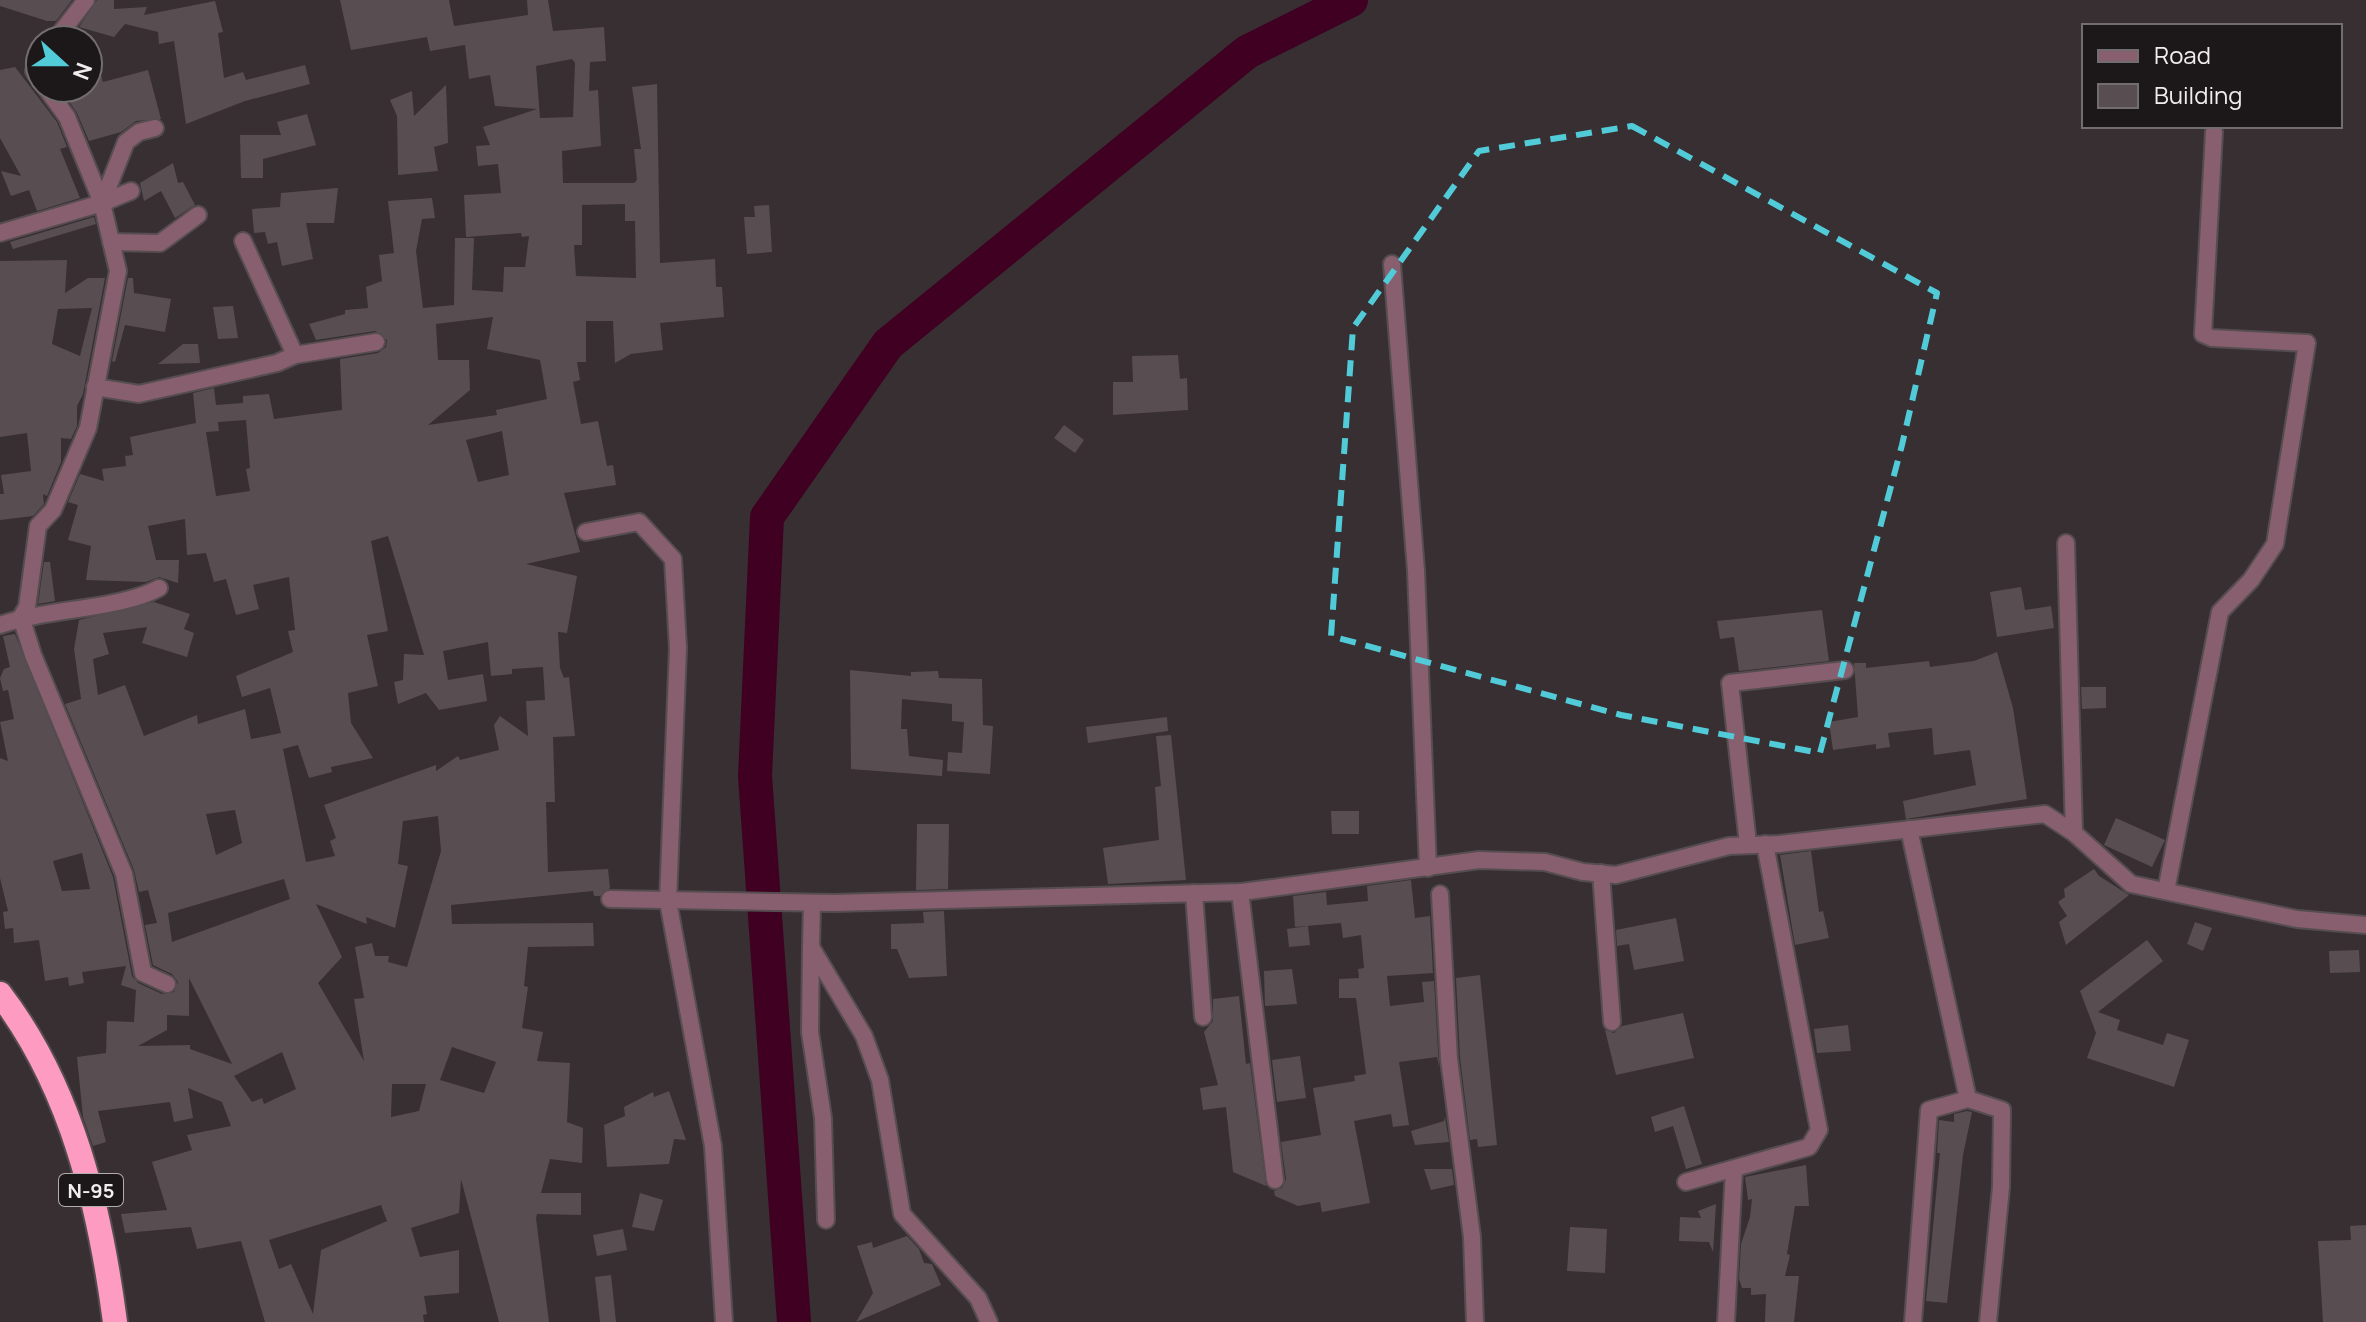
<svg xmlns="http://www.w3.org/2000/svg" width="2366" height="1322" viewBox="0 0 2366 1322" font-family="Manrope,sans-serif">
<rect width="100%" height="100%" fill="#382f32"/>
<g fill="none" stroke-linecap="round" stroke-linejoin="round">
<polyline stroke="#3f0021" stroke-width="34" points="794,1322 755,776 767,517 888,344 1247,52 1351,0"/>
</g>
<g fill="#584e51" fill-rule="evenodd">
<polygon points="0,0 72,0 56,21 47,21 0,6"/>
<polygon points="97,0 114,0 114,9 147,7 144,15 215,1 223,32 218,33 224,78 243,72 246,80 305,65 310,84 245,101 186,124 174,41 159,44 158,32 125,24 114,37 79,27"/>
<path d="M340,0h109l5,26 74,-11 -1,-15h21l5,31 51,-4 2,34 -16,1 -1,29 9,-1 3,56 -39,5 1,32h71l3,-3 -3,-31h7l-9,-62 25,-3 3,179 55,-4 1,28h6l2,30 -64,6 3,27 -32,4 -16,9 -2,-42h-27v41h-9l3,18 -7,2 8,42 17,-3 9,45 6,-1 3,20 -52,8 16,59 -54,12 51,12 -10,57 -9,-1 2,36 4,10 5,-1 6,59 -22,1 2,65h-9l2,70 60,-3 2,19 -10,8h-6l-1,-5 -142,14 1,19 141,-1 1,23 -66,1 -4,39 4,1 -6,41 21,4 -6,29 33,2 -3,59 16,6 -1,35 -32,-4 -9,34h40v22l-44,-1 -1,4 13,104h-50l-38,-143 -2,34 -48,15 9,29 39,-7v43l-35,3 3,18 -4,1 1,7h-159l-24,-81 -44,8 -6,-22 -66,6 -4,-19 46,-4 -15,-48 40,-12 -5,-15 44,-9 -9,-24 -34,-14 5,30 -19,4 -4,-20 -72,9 8,31 -13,4 -10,-29 -6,-60 29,-4 1,-32 27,1 2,-32 -15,-5 5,-19 -44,6 2,11 -15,3 -1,-9 -23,4 -6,-41 -25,3 -1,-15 -8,1 -2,-17 5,-1 -8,-33v-120l8,3 -8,-39 14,-3 -6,-29 -5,1 -3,-13 4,-9 6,-2 -7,-31 12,-2 98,243 19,99 6,7 24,11 12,-2 4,-10 -6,-8 -19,-9 -8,-40 12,-2 -9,-33 -9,2 -5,-22 -69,-166 16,-5 -7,-50 5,-29 75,-18 36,12 -6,15 10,4 -7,24 -45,-14 5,-16 -44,6 6,21 -16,5 5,36 27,-10 19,51 53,-21 1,9 47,-15 6,30 30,-6 -11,-45 -28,9 -6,-21 57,-24 -5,-21 7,-1 -6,-53 -36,8 6,24 -23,6 -10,-36 -12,3 -8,-29 -19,2 -2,-36 -37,7 8,34h23l-1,23 -19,-6 -13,5 -60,-2 5,-34 -23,-6 10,-35 -10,-3 12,-28 24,7 -2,-12 24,-3 -1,-10 8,-1 -3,-18 66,-14 -3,-30 21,-5 2,17 27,-2v-7l26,-2 5,25 68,-9 -2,-51 38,-6 8,-6 1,-7 -12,-9 -59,9 -7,-16 36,-10v-4l23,-2 -2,-21 16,-6 -3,-26 15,-2 -6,-52 44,-3 3,20 -13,1 -6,32 7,57 31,-3 1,-67h19l-2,52 31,2 1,-25h21l4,-31 -7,1 -1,-4 -55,4 -2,-42 37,-2 -3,-29 -20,2 -2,-20 14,-1 -7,-18 54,-18 -42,-3 -5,-31 -21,4 -4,-34 -35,6 -3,-14 -76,13zM572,59l3,4 -2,54 -33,1 -4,-52zM625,204v17h10l1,57 -60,-2 -2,-31h8v-40zM493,317l-6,32 53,11 7,39 -51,11 1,5 -69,10 42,-35 -1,-30h-31l-2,-36zM246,420l4,48 -4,1 4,22 -34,5 -10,-64 13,-1 -1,-9zM502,431l7,44 -31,7 -12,-42zM388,536l36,119 -20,-1 -1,26 -9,2 4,22 28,-11 13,17 48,-9 -4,-27 -35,6 -5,-29 45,-9 3,34 21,-2v-5l31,-2 2,33 -19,1 2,35 -28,-20 -6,9 5,25 -39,10 -2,-4 -22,15v-6l-112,40 12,33 -6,3 5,15 -29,6 -23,-113 15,-4 11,33 23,-6 -1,-5 42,-9 -22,-35 -3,-30 30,-7 -11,-51 21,-4 -17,-90zM235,810l7,33 -26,12 -10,-41zM438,816l3,35 -34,116 -19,-5 1,-6h-14l-3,-13 -17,4 9,51 -10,1 10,62 -46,-78 24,-26 -26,-53 51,20 -1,-7 29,11 13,-62 -10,-2 5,-43zM82,853l8,36 -28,2 -9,-30zM284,879l6,20 -118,43 -4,-29zM189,978l43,86 -42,-15v-4l-52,1 29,-16v-15l22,1zM452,1047l44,15 -12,31 -44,-13zM282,1052l14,37 -32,15 -2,-6 -10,4 -18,-26zM392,1084h34l-7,27 -28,6zM381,1205l6,16 -66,29 -8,64 -22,-50 -12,5 -10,-29z"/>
<polygon points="92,45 103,82 148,70 161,119 136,121 121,132 89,141 77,113 60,88 88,88 88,46"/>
<polygon points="15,67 57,122 67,147 60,149 80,198 37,211 29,190 11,196 1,171 21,176 0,138 0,70"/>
<polygon points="446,85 448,143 434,147 438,171 398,175 397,116 390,100 412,91 414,116"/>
<polygon points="307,114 316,145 263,159 263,178 241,178 240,135 281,135 277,122"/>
<polygon points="173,163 178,183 183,182 195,205 175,218 161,191 144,201 140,183"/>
<polygon points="338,188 334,223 306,223 313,259 282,266 277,242 268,244 265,232 254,233 252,209 280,207 281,193"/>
<polygon points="769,205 772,252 747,254 744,217 755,217 754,206"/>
<polygon points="94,217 96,224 13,249 10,242"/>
<path d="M67,260l-2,33 23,-15h17l-22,116 -6,12v20l-6,13 -10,-1v24l-14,34 -4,-2 1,10 -11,12 -33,4v-26h4l-3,-19 30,-4 -4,-38 -27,4v-176zM92,308l-12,48 -28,-12 6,-35z"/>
<polygon points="128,278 133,278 134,293 171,299 165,332 125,325 115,362 112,361"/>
<polygon points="233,306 238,338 218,339 213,307"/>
<polygon points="183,344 198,344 200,363 158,364"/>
<polygon points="1178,355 1180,379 1187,378 1188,410 1113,415 1113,382 1133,382 1132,356"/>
<polygon points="1064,425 1084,440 1075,453 1054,438"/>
<polygon points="44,562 50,562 55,601 38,604"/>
<polygon points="2021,587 2025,610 2051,606 2054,628 1997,637 1990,592"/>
<polygon points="1822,610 1829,661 1739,671 1734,637 1720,639 1717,621"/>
<polygon points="1997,652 2013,708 2027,799 1906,819 1903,801 1976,785 1970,750 1934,755 1932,728 1888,733 1890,747 1876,749 1876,744 1833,750 1829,722 1858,717 1854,663 1866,663 1866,668 1929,661 1930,667 1974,661"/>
<polygon points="850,670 911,676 911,672 938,671 939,678 982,679 983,725 993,726 990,774 947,771 948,752 962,753 964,722 952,721 952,704 902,699 901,729 907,729 909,756 943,760 942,776 851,769"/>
<polygon points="2081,687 2106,687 2106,708 2082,709"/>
<polygon points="1167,717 1168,731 1088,743 1086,727"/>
<polygon points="1171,735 1186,880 1108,884 1103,848 1159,840 1155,787 1161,786 1156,736"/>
<polygon points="1331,811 1359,811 1359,834 1332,834"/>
<polygon points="2116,818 2165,840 2152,867 2104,845"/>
<polygon points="917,824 949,824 948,889 916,890"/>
<polygon points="1811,851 1819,912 1823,911 1829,938 1795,945 1780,855"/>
<polygon points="2094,869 2099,876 2129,895 2066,945 2059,922 2067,916 2058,902 2065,897 2064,889"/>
<polygon points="1411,880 1415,918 1430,916 1433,973 1387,976 1390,1006 1424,1002 1422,982 1434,981 1439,1068 1437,1057 1399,1062 1409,1125 1393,1127 1391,1114 1354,1121 1370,1203 1322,1212 1320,1202 1298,1206 1275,1196 1274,1191 1282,1188 1286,1179 1281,1142 1321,1135 1313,1088 1355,1081 1354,1076 1366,1074 1356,998 1339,998 1339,979 1359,978 1358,969 1364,968 1361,935 1343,938 1341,923 1295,927 1293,896 1326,892 1327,905 1368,901 1367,886"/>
<polygon points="944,911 947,976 909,978 897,949 891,949 891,924 924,923 923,912"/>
<polygon points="1676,918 1684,961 1634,970 1629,944 1617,946 1616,930"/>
<polygon points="2195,922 2212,928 2203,951 2187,944"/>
<polygon points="1308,926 1310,945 1289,947 1287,929"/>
<polygon points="2147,940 2163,961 2098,1012 2120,1020 2117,1030 2163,1045 2167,1033 2189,1040 2174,1087 2087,1058 2096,1033 2080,991"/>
<polygon points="2359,950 2360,972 2330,973 2329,951"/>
<polygon points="1292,969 1297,1004 1265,1006 1264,971"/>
<polygon points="1480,975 1497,1145 1478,1147 1477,1139 1470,1140 1460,1058 1456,978"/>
<polygon points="1239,996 1246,1064 1250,1063 1266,1186 1233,1172 1226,1107 1203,1110 1200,1088 1218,1085 1204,1032 1213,1021 1213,999"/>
<polygon points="1683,1013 1694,1058 1616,1075 1605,1030 1614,1033 1622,1026"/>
<polygon points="1848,1025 1851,1051 1817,1053 1814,1029"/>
<polygon points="1300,1056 1306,1098 1277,1102 1272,1060"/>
<polygon points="669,1091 686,1140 674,1139 669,1164 607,1167 604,1125 625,1116 624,1107 653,1092 654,1097"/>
<polygon points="1684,1106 1702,1164 1686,1169 1673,1126 1655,1132 1651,1117"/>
<polygon points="1967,1111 1972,1112 1963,1155 1947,1303 1926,1301 1940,1153 1937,1153 1939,1120 1954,1122 1954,1114"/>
<polygon points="1445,1117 1449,1142 1415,1145 1411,1131 1444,1121"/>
<polygon points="1806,1165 1809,1206 1795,1206 1787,1254 1790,1255 1785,1276 1799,1276 1794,1322 1765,1322 1766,1294 1751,1295 1751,1288 1742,1288 1739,1279 1741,1244 1750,1217 1752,1199 1748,1200 1745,1177"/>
<polygon points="1424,1169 1452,1169 1454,1185 1431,1190"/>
<polygon points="640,1193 663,1200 654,1231 632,1227"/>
<polygon points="1716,1204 1713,1252 1709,1242 1679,1241 1680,1217 1701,1218 1698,1211"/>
<polygon points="2366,1225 2366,1322 2323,1322 2318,1241 2351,1240 2350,1226"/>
<polygon points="1570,1227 1607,1229 1605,1273 1567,1271"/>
<polygon points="623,1229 627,1250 597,1256 593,1235"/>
<polygon points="907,1236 919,1249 924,1263 932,1264 941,1285 856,1322 873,1293 857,1246 872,1242 873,1248"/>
<polygon points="611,1275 616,1322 600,1322 595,1277"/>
</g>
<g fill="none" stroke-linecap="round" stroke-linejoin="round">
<g stroke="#564d50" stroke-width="20">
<g id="street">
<polyline points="55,40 86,0"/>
<polyline points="40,59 34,71 40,79"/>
<polyline points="155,128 139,132 126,142 102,203 118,271 88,428 53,510 38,526 27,607 21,617 33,655 124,874 143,973 167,984"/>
<polyline points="102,203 131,191"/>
<polyline points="0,233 102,203 67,117 46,88"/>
<polyline points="243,241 295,355"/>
<polyline points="111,242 160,243 198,215"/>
<polyline points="1392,264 1416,571 1428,868"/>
<polyline points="95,387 139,394 277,363 295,355 376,342"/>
<polyline points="586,532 639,522 673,559 678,648 668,901 713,1146 724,1322"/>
<polyline points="2066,543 2074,833"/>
<path d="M0,625c48,-17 119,-15 159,-37"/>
<polyline points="1909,829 1968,1099 1929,1110 1913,1322"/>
<polyline points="1748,844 1730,683 1845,670"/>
<polyline points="1601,873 1612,1022"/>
<polyline points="2166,891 2220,612 2251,580 2275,544 2307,343 2212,338 2203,334 2214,132"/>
<polyline points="1240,892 1275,1180"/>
<polyline points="1194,893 1203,1017"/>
<polyline points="1440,894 1449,1059 1472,1237 1475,1322"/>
<polyline points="610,899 834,903 1242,892 1479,860 1545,862 1583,872 1616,875 1729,846 1779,844 2045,814 2074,833 2131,884 2297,919 2366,925"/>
<polyline points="812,903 811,947 864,1036 880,1080 902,1214 978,1298 989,1322"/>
<polyline points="811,948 810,1032 823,1118 826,1220"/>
<polyline points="1968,1099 2002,1110 2001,1187 1988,1322"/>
<polyline points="1686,1182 1809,1147 1819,1130 1765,844"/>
<polyline points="1726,1322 1734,1169"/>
</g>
</g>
<g stroke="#564d50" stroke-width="28">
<path id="highway" d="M0,994c72,94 100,214 115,328"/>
</g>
<use href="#street" stroke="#885f6e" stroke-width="16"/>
<use href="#highway" stroke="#fe9bc1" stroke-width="24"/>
</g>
<path fill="none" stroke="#52cbd9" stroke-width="6" stroke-dasharray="16 10" stroke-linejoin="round" d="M1632,126l305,167 -35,152 -82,308 -199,-38 -290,-79 22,-308 126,-177z"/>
<g text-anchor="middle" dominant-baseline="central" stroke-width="7" stroke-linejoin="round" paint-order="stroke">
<rect fill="#1c181a" stroke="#b2acae" stroke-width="2" x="59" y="1174" width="64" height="32" rx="6"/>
<g font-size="20" font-weight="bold" fill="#f2ecee">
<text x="91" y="1190">N-95</text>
</g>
</g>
<rect x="2082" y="24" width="260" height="104" fill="#1c181a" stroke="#726d6f" stroke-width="2"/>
<rect x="2098" y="50" width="40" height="12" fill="#885f6e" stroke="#726d6f" stroke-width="2"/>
<text x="2154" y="64" font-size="24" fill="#f2ecee">Road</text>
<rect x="2098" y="84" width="40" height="24" fill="#584e51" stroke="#726d6f" stroke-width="2"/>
<text x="2154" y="104" font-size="24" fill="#f2ecee">Building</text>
<g transform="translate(64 64) rotate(111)"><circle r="38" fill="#1c181a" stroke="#726d6f" stroke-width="2"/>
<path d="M0-6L14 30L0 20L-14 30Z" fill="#52cbd9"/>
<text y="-12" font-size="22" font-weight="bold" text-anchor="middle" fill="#f2ecee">N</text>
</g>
</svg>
